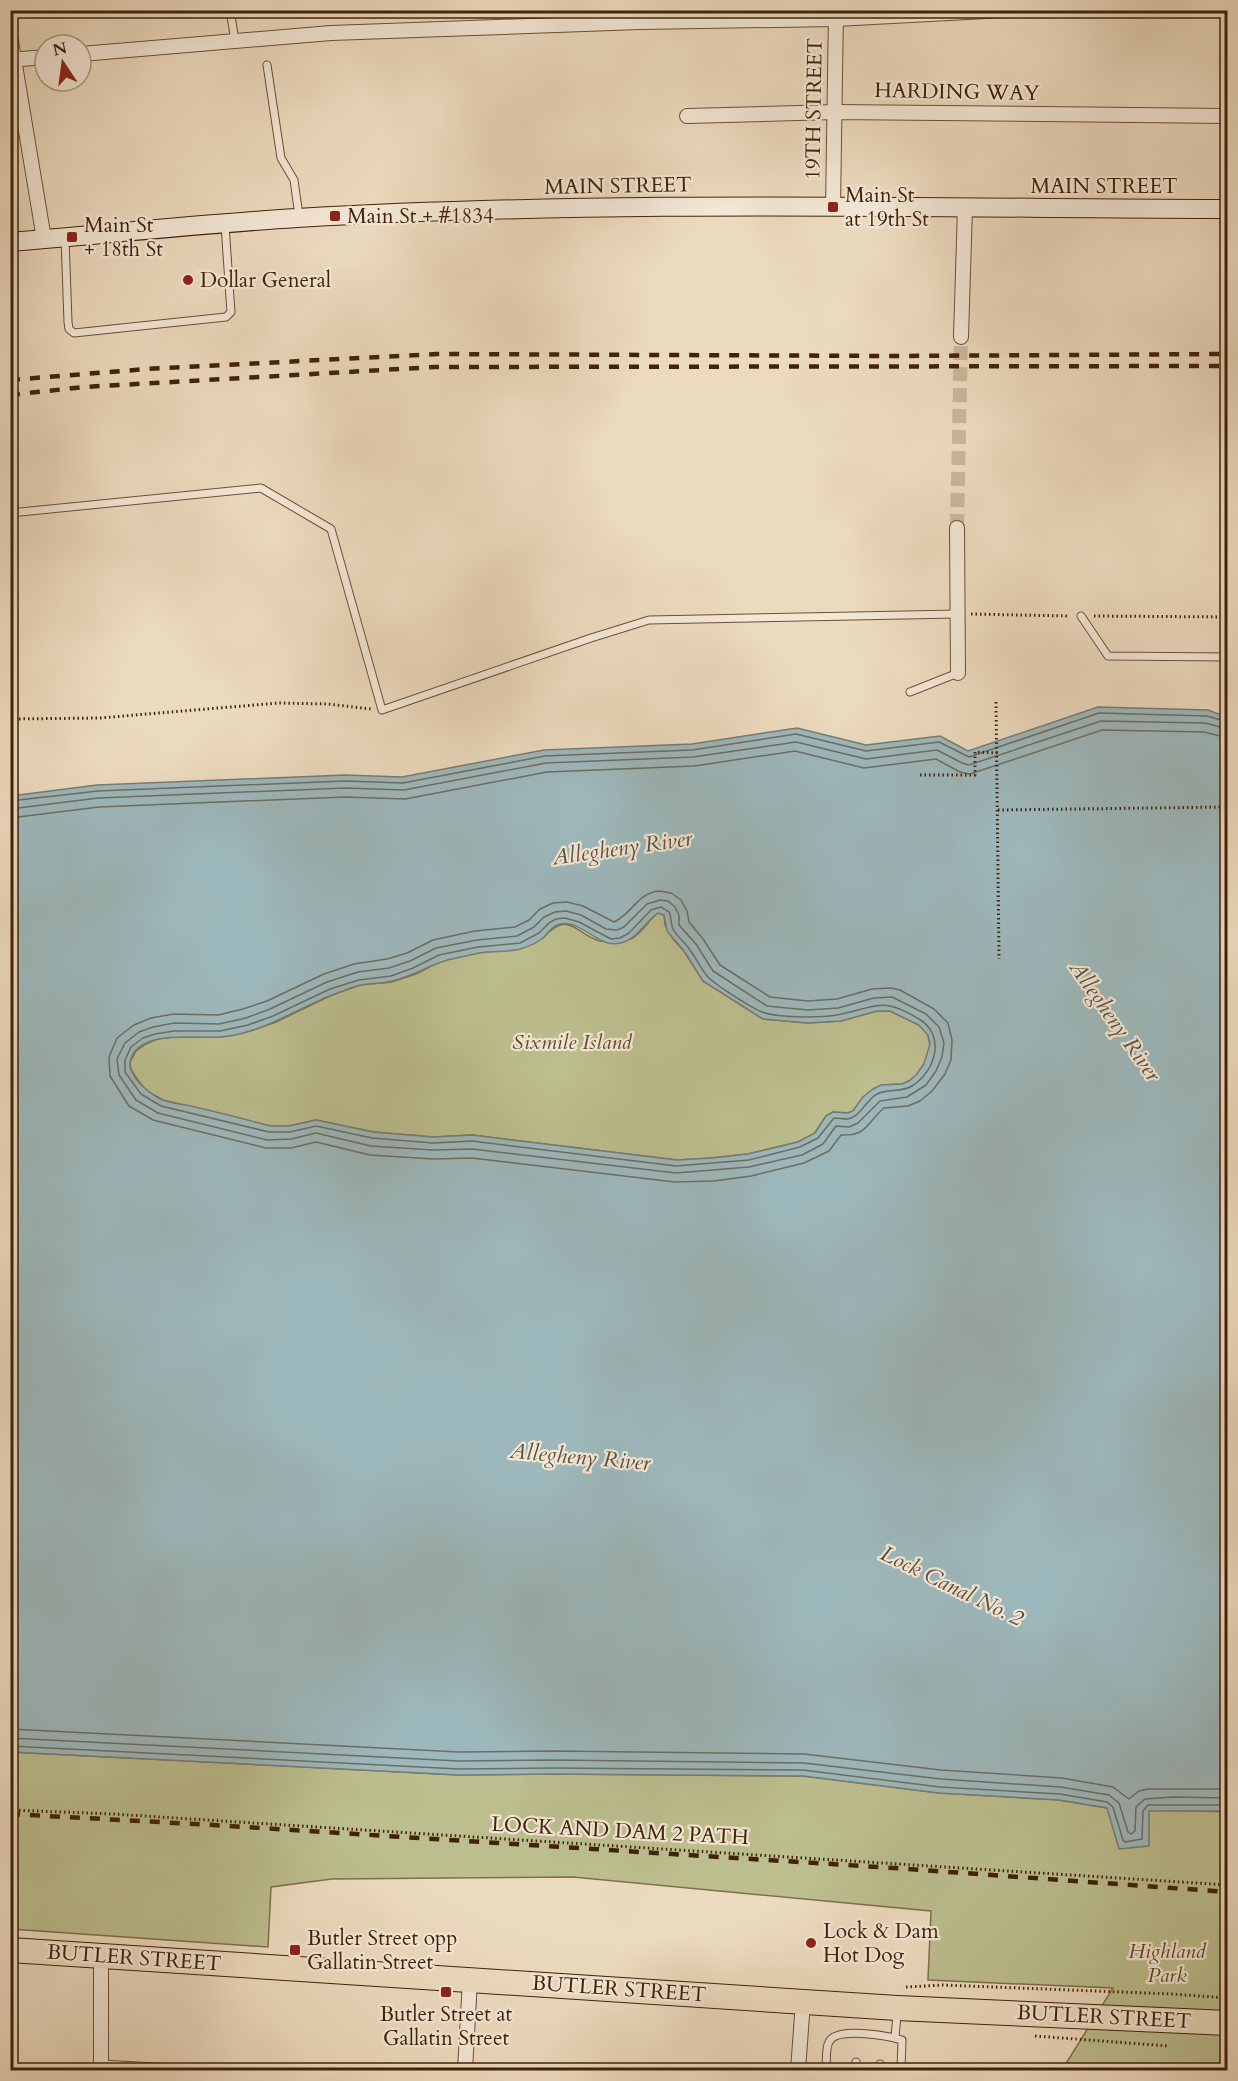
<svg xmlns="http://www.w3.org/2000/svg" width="1238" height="2081" viewBox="0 0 1238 2081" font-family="Cardo,serif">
<rect width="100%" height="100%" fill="#ecdabe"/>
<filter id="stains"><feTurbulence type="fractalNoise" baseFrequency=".00333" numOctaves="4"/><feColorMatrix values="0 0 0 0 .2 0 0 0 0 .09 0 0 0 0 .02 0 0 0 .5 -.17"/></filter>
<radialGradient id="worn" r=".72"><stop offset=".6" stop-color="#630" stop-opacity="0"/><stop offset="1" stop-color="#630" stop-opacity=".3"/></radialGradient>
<g fill="#bcbe8e" stroke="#7e704c" stroke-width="1.5">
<path d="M658,913l6,2 1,10 8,14 11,12 19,30 60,38 45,4 33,-2 36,-10h13l29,14 9,10 2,9 -1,10 -5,10 -8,12 -7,5 -7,3 -21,1 -18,12 -10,14 -5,2 -15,-1 -7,4 -12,18 -16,8 -50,12 -36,4 -35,2 -205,-25 -39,2 -60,-5 -57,-12 -27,6h-19l-107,-26 -18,-10 -14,-20 -1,-8 6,-11 10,-7 11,-5 17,-2h46l30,-6 26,-9 56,-27 28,-10 32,-3 24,-8 25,-13 102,-23c25,-28 31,-6 56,3 4,1 28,-1 32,-2 11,-5 18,-20 27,-26z"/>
<polygon points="10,1752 459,1775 553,1774 803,1776 939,1793 1059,1800 1107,1808 1227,1812 1227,2070 1062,2070 1113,1988 928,1980 931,1911 573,1877 332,1879 271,1887 268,1947 11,1929"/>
</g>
<path fill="#9db8bc" stroke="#787c74" stroke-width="1.5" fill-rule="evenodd" d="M1098,707l110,3 19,7v1094h-78v35l-30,3 -12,-41 -48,-8 -120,-7 -136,-17 -250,-2 -94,1 -448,-23v-956l86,-11 248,-10 57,2 142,-27 148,-6 105,-16 69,17 74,-9 28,15zM658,913l6,2 3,16 17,20 19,30 60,38 45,4 33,-2 36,-10h13l29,14 9,10 2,9 -6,20 -8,11 -7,6 -7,3 -21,1 -8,4 -10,8 -10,14 -5,2 -15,-1 -7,4 -11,17 -17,9 -50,12 -36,4 -35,2 -205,-25 -39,2 -60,-5 -57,-12 -27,6h-19c-26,-7 -52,-14 -79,-20 -10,-2 -22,-3 -31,-7 -11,-6 -32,-23 -30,-37 7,-34 68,-23 90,-25 42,-3 77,-29 115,-43 8,-3 17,-7 26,-9 10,-2 21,-1 31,-4 23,-5 41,-19 64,-23 10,-2 21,-5 31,-6 12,-1 26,0 36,-4 7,-2 15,-6 20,-10 5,-4 7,-10 14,-13 24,-9 41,27 67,17 14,-5 21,-20 34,-29z"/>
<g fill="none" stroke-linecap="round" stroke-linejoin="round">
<g stroke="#6e6d62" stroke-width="1.5">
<polyline points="10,801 98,791 345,781 403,783 545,756 692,750 796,734 866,751 939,742 969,757 1099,713 1207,716 1228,722"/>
<polyline points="10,809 98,798 345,788 404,790 546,763 693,757 796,742 866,759 937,750 962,763 969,765 1101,721 1205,723 1228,729"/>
<polyline points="10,818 99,807 345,797 405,799 547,772 694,766 795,751 864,768 936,759 960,772 970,774 1102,730 1204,732 1228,738"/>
<path d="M660,891l11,2 10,7 6,11 2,11 14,17 17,26 50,32 38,4 29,-2 35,-10 19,-1 9,2 34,19 14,14 4,17 -1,20 -6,14 -13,17 -12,10 -12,5 -24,2c-17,14 -16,28 -43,27l-12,16 -25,12 -53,13 -37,5 -39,1 -203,-24 -39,1 -63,-4 -54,-13 -25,6h-25l-113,-28 -24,-14 -19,-30 -1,-19 8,-19 17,-13 17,-7 23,-4 44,1 25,-6 24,-8 57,-27 30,-10 33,-5 20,-6 26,-13 42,-9 40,-4 14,-7 11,-11 13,-6 14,-1 16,4 31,16c18,-8 24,-30 46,-31z"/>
<polygon points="660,900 668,901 675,907 679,915 679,925 696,944 713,971 767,1006 808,1010 838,1008 874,998 892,997 926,1014 939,1027 944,1043 942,1057 936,1071 926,1085 907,1097 880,1101 858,1123 849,1127 836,1126 823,1144 802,1155 749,1167 676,1173 472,1149 433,1150 371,1146 316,1133 291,1139 267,1140 158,1113 136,1100 119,1075 117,1059 125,1043 139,1032 153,1027 174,1023 219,1024 246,1018 270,1009 327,982 358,972 389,968 410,961 436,948 477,940 517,936 534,927 544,917 555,912 566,911 581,915 606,929 617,930 624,927 647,904"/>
<path d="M661,907l8,5c3,5 1,11 4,17 4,8 12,13 17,21 6,8 11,19 18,27 8,8 46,33 57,36 17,5 60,5 77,1 37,-8 41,-17 77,5 27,16 17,52 -7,67 -11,7 -24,2 -35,8 -11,6 -17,24 -30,25 -4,0 -9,-1 -13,-1l-16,20 -18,9 -51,13 -73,6 -204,-25 -39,2 -61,-5 -56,-12 -26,6h-21l-108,-26 -20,-12 -16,-22v-12l6,-13 12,-9 12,-4 19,-3h46l28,-6 25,-9 57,-27 29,-9 32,-4 22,-8 26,-13 39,-8 42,-4 19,-10 10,-10 7,-4 9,-1 14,4 32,17 9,-1 9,-5 22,-23z"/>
<polyline points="10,1729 459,1752 553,1751 804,1754 941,1770 1062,1778 1113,1787 1129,1799 1139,1791 1148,1789 1228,1789"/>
<polyline points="10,1738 459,1761 553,1760 804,1763 941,1779 1061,1787 1109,1795 1119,1803 1128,1832 1131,1834 1135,1831 1136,1807 1145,1799 1173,1797 1228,1798"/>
<polyline points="10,1746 459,1769 553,1768 803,1770 940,1787 1060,1794 1107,1802 1113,1807 1123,1840 1125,1842 1142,1839 1143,1811 1148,1805 1228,1805"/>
</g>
<polyline stroke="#cab59a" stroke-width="14" stroke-dasharray="14 7" stroke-linecap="butt" points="957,528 961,337"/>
<g stroke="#6b5036" stroke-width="9">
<g id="lane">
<polyline points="230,10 235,41"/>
<polyline points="267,65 281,158 294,180 299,216"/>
<polyline points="65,238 68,322 69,329 74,333 226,317 231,312 225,225"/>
<polyline points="10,513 261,488 331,529 382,710 591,638 649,620 957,614"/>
<polyline points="1081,616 1108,656 1228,657"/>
<polyline points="910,692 958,673"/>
<polyline points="895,2038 897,2014"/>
<polyline points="101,2064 212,2070"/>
<path d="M826,2070c1,-8 -1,-21 3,-28 7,-16 59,-6 73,-2l-1,30"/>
<polyline points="855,2070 856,2062"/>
<polyline points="880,2070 880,2064"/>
</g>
</g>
<g stroke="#6b5036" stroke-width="16">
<g id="street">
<polyline points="10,35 44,239"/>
<polyline points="81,54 331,33 640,22 836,19 1005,10"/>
<polyline points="10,60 45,57"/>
<polyline points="687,116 835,112 1228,116"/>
<polyline points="833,207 836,11"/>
<polyline points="961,337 965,208"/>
<polyline points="957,528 958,673"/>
<polyline points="101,1956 101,2064"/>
<polyline points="465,2070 470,1980"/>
<polyline points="798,2070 803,2002"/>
</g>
</g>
<g stroke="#402209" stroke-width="20">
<path id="secondary" d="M10,242c96,-8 191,-18 287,-24 310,-18 621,-10 931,-9"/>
</g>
<g stroke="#402209" stroke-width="26">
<polyline id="highway" points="10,1950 897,2008 1228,2023"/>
</g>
<g stroke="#402209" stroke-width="3" stroke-dasharray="1.5 3" stroke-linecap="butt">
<polyline points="971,614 1069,616"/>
<polyline points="1094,616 1228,617"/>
<polyline points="996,702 999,959"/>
<polyline points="10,719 100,718 279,703 328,704 371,709"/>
<polyline points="920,775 975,775 975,752 998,753"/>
<polyline points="998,810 1228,807"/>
<polyline points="10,1810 113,1814 1228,1885"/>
<polyline points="906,1987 942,1985 1172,1994 1228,1998"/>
<polyline points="1035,2036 1169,2046"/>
</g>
<use href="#lane" stroke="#f3e7d5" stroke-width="7"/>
<use href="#street" stroke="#f3e7d5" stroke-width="14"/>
<use href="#secondary" stroke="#f3e7d5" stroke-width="18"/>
<use href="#highway" stroke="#ecdabe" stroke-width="24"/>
<g stroke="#402209" stroke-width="4.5" stroke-dasharray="10 10" stroke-linecap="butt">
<polyline points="10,380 147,369 437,354 896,356 1228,354"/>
<polyline points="10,395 84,387 435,367 1228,366"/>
<polyline points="10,1814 213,1825 894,1868 1228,1892"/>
</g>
</g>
<g fill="#8f2418" stroke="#f3e7d5" stroke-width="2">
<rect x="827" y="201" width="12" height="12" rx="3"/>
<rect x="329" y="210" width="12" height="12" rx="3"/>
<rect x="66" y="231" width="12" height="12" rx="3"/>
<circle cx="188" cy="280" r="6"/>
<circle cx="811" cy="1943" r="6"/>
<rect x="289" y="1944" width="12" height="12" rx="3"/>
<rect x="440" y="1986" width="12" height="12" rx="3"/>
</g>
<g text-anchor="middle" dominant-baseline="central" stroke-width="4.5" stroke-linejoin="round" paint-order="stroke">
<g font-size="21" fill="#402209" stroke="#f3e7d5">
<text transform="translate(957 92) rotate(1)">HARDING WAY</text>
<text transform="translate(814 109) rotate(-89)">19TH STREET</text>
<text transform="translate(618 186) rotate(-1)">MAIN STREET</text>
<text x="1104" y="186">MAIN STREET</text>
<text transform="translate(620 1831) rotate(3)">LOCK AND DAM 2 PATH</text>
<text transform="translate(134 1958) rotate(4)">BUTLER STREET</text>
<text transform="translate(619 1989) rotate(4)">BUTLER STREET</text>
<text transform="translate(1104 2017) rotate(3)">BUTLER STREET</text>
</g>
<g font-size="21" fill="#402209" stroke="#f3e7d5" text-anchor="start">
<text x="845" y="195">Main St<tspan x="845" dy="24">at 19th St</tspan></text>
<text x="347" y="216">Main St + #1834</text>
<text x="84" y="225">Main St<tspan x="84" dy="24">+ 18th St</tspan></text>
<text x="200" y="280">Dollar General</text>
<text x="823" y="1931">Lock &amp; Dam<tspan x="823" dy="24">Hot Dog</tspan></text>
<text x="307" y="1938">Butler Street opp<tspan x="307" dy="24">Gallatin Street</tspan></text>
<text x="446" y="2014" text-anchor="middle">Butler Street at<tspan x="446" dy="24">Gallatin Street</tspan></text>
</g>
<g font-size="21" font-style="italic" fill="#5f492a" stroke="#f3e7d5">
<text x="572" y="1042">Sixmile Island</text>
<text x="1167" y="1951">Highland<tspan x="1167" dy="24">Park</tspan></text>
</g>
<g font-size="22" font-style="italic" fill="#5c4f3f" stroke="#f3e7d5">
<text transform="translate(622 848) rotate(-8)">Allegheny River</text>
<text transform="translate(1115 1021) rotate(55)">Allegheny River</text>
<text transform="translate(580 1457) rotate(5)">Allegheny River</text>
<text transform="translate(952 1586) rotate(26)">Lock Canal No. 2</text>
</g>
</g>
<rect width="1238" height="2081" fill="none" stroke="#ecdabe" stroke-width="36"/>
<rect x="12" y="12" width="1214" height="2057" fill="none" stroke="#402209" stroke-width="3"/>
<rect x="18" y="18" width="1202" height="2045" fill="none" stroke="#402209" stroke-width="1.5"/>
<g transform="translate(63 63) rotate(347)"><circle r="28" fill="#f3e7d5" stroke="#ab9883" stroke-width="1.5"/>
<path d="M0-4.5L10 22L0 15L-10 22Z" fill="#8f2418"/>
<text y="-9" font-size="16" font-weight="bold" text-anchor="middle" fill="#402209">N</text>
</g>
<rect width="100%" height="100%" filter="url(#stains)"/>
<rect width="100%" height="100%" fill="url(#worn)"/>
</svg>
